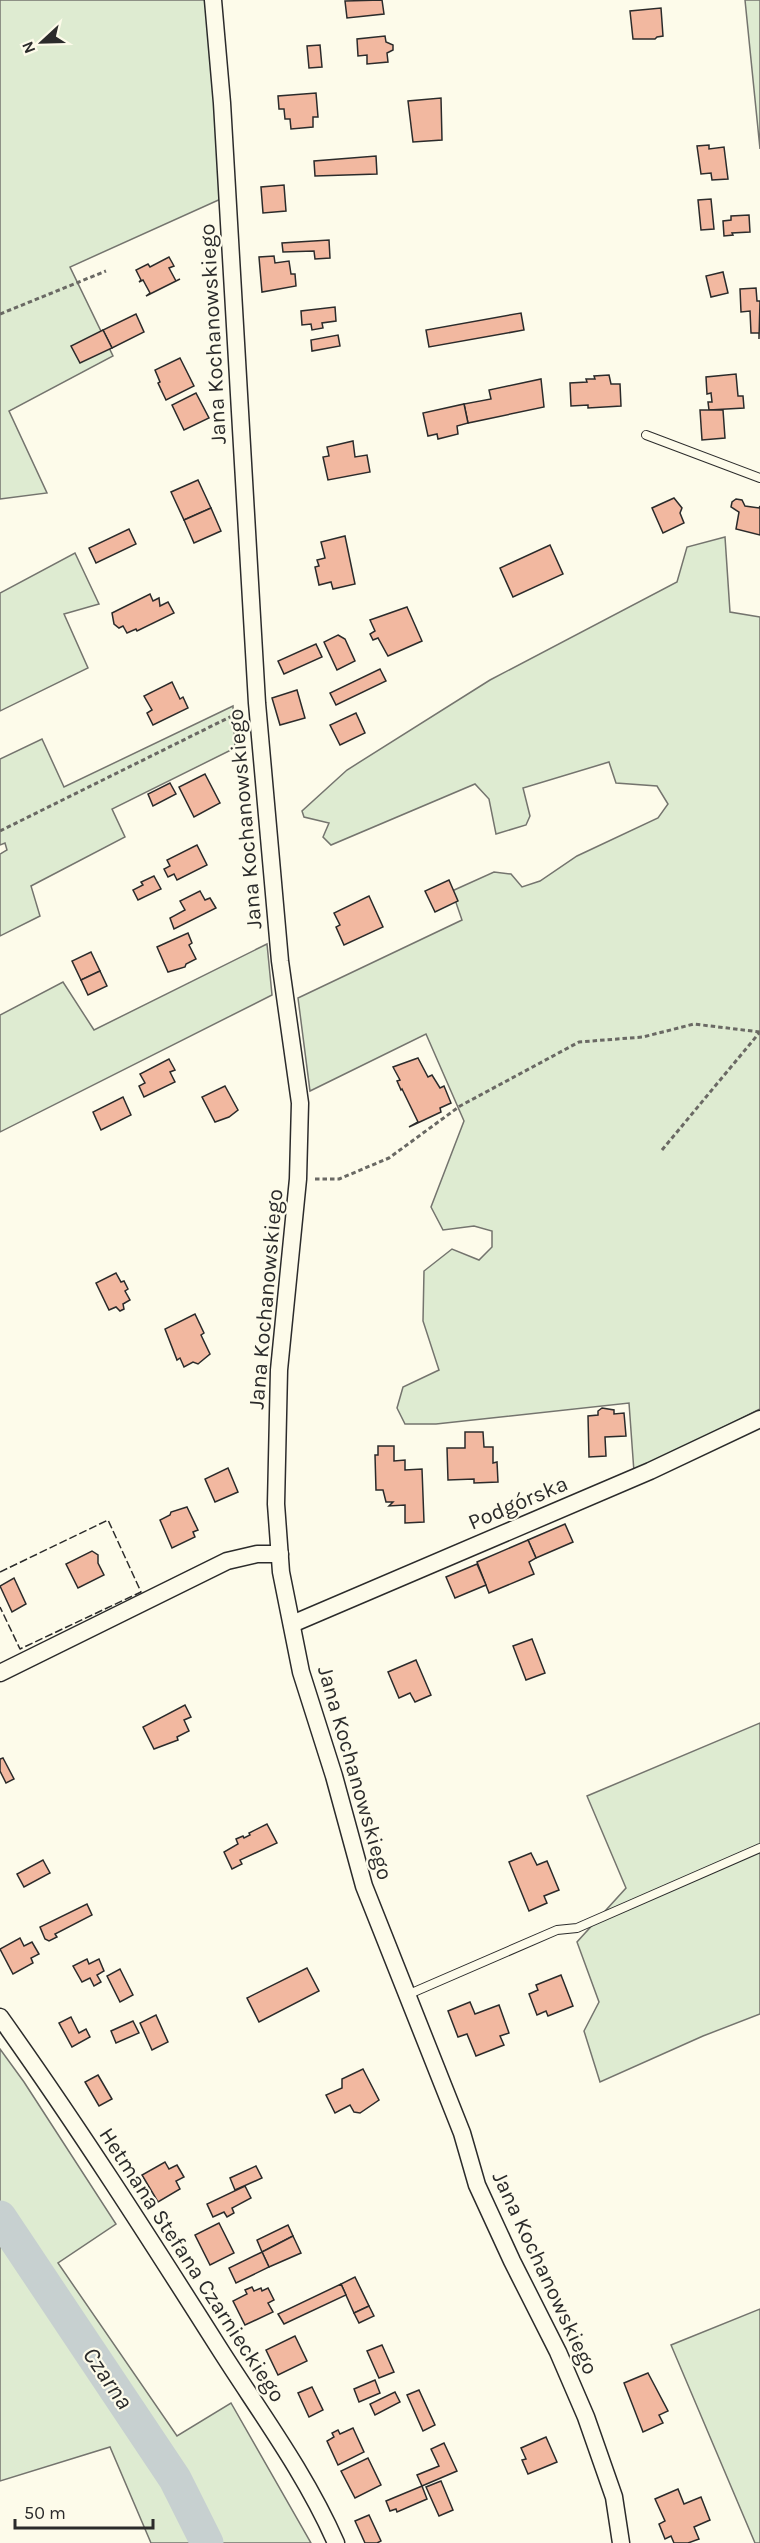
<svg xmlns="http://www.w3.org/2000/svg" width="760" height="2543" viewBox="0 0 760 2543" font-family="Karla,sans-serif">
<rect width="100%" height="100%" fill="#fdfbea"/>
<g fill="#deebd1" stroke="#74746e" stroke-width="1.5">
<polygon points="0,0 209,0 223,198 70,267 113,356 9,411 47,493 0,499"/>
<polygon points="745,0 760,0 760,149"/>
<polygon points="725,537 730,612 760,617 760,1409 634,1472 629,1403 436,1424 405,1424 397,1408 403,1387 439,1370 423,1321 424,1271 452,1249 479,1260 492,1247 492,1231 474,1226 443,1230 431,1207 464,1121 426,1034 310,1091 298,998 462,920 452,891 494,872 511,874 522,887 540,881 577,856 658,818 668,804 657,786 616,783 609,762 523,788 530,816 526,825 496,834 489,799 475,784 331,845 323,837 329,823 304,817 302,811 347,770 490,680 677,582 687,547"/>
<polygon points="75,553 99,604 64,614 88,668 0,711 0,593"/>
<polygon points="233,706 235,748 112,809 125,837 31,886 40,916 0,936 0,854 7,850 5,843 0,845 0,759 42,739 64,787"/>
<polygon points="267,944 272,995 0,1132 0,1015 63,982 94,1030"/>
<polygon points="760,1723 760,2014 703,2036 600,2082 584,2031 599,2002 577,1942 626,1888 587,1796"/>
<polygon points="0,2049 24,2082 116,2224 58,2263 177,2436 231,2403 311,2543 151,2543 110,2447 0,2481 0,2229 33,2279 43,2272 0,2208"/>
<polygon points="760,2309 760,2543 755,2543 671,2345"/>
</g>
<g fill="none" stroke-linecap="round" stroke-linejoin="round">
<polyline stroke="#c7d0d0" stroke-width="33" points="0,2217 175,2479 207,2543"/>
</g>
<g fill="#f2b8a0" stroke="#2b2b2b" stroke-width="1.5">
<polygon points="382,0 384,14 347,18 345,1"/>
<polygon points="661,8 663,36 657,37 655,39 633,39 630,11"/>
<polygon points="385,36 386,42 393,45 393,50 387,53 388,62 367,64 367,55 358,56 357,39"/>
<polygon points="320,45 322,67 309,68 307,46"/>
<polygon points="316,93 318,117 313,117 313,127 291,129 290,119 285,119 284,109 279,109 278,96"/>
<polygon points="441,98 442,140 413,142 408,101"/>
<polygon points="709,145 709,149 724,147 728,179 712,180 711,173 701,174 697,146"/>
<polygon points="376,156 377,174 315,176 314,161"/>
<polygon points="284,185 286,211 263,213 261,187"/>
<polygon points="711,199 714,229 701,230 698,200"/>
<polygon points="749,215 750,232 732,233 733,235 724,236 723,221 731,220 731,216"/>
<polygon points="329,240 330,258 315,259 314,251 283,252 282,243"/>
<polygon points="274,256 275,263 289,261 291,274 295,274 296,286 262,292 259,257"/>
<polygon points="169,257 174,266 169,268 176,281 180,279 146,296 150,293 143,280 139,282 141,280 136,270 148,264 150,267"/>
<polygon points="723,272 728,293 711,297 706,276"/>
<polygon points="756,288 757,301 760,301 759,339 759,333 751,333 750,311 741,312 740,289"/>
<polygon points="335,307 336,321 322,323 323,328 312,330 311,324 302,325 301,311"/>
<polygon points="521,313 524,330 429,347 426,330"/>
<polygon points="136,314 144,332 112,348 103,330"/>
<polygon points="103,330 112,348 80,363 71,346"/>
<polygon points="338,335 340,346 312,351 311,340"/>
<polygon points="180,358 194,386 166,400 158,383 160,382 155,370"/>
<polygon points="736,374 738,396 743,396 744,408 709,410 708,402 712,402 711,393 707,394 706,377"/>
<polygon points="609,375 611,384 620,384 621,406 588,408 588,405 571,406 570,383 587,382 586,379 595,379 594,376"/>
<polygon points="541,379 544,407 468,423 464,404 491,399 489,390"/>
<polygon points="196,393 209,418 184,430 172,405"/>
<polygon points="464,404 468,423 457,426 458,434 438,439 437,434 428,436 423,413"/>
<polygon points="700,410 723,410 725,438 702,440"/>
<polygon points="353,441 355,457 367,455 370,472 328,480 323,457 329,456 327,447"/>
<polygon points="198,480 211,508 184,520 171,492"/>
<polygon points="674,498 682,508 680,513 684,523 663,533 652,508"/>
<polygon points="736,499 742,500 745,506 759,508 760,506 760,535 736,529 739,512 731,507 732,502"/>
<polygon points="211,508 221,531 194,543 184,520"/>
<polygon points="129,529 136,544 96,563 89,548"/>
<polygon points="345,536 355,584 333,589 331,582 319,585 315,567 319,566 317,560 325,558 321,542"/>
<polygon points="550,545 563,574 513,597 500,568"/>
<polygon points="150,594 153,601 159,598 160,606 168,602 174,613 137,631 136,629 127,633 123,626 119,628 114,624 112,613"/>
<polygon points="407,607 422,641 388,656 378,638 373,640 370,634 375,631 370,620"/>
<polygon points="338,635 345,639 355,661 337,670 324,642"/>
<polygon points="316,644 322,657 284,674 278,661"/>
<polygon points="380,669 386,681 336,705 330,693"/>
<polygon points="172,682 180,699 183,697 188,708 153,725 147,713 152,710 144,696"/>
<polygon points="297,690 305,718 280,725 272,698"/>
<polygon points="356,713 365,733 340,745 330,725"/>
<polygon points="205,774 220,803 194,817 179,787"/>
<polygon points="170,783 176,794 153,806 148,794"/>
<polygon points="197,845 207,865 177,880 174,874 168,877 164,869 170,866 167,860"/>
<polygon points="154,876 161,889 138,900 133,890 143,885 141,882"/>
<polygon points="449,880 458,901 435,912 425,891"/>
<polygon points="200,891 205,900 210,898 216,908 174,929 170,918 185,910 180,901"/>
<polygon points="369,896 383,927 344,945 336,927 340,925 334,913"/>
<polygon points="188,933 192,943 189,945 196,959 186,964 185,967 168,972 157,947"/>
<polygon points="91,952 100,971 81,980 72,961"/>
<polygon points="100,971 107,986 88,995 81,980"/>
<polygon points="418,1058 428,1077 432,1075 440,1088 444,1086 451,1103 440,1108 441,1112 409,1127 418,1122 402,1089 401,1090 397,1081 400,1080 393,1067"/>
<polygon points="169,1059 175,1070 170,1072 175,1082 144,1097 139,1086 145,1083 140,1074"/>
<polygon points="225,1086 238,1110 229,1117 215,1122 202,1097"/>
<polygon points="123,1097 131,1115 101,1130 93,1112"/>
<polygon points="116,1273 121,1282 124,1281 128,1289 125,1291 130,1300 123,1304 124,1309 120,1311 116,1307 109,1310 96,1283"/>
<polygon points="195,1314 204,1333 201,1335 210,1354 198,1364 193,1362 184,1367 180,1358 177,1360 165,1329"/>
<polygon points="602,1408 614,1410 614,1414 624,1413 626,1436 605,1437 606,1456 589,1457 588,1416 598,1415 598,1411"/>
<polygon points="465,1432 483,1432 484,1447 493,1447 493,1463 497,1462 498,1482 474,1483 474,1479 448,1480 447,1448 465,1448"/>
<polygon points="378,1446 394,1446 394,1461 405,1460 405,1470 422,1469 424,1522 405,1523 405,1505 389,1506 393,1502 386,1502 383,1490 376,1490 375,1455 378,1455"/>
<polygon points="228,1468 238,1492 215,1502 205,1479"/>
<polygon points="187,1507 198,1530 193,1532 195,1537 172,1548 160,1520 170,1515 171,1512"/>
<polygon points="565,1524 573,1542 536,1558 528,1540"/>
<polygon points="528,1540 536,1558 529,1562 534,1574 489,1593 477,1562"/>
<polygon points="92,1551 98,1555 98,1563 104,1575 78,1588 66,1564"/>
<polygon points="477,1564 486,1585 455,1598 446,1577"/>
<polygon points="14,1578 26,1604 12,1612 0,1586"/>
<polygon points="532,1639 545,1673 526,1680 513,1646"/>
<polygon points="416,1660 431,1695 415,1702 410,1693 399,1698 388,1672"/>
<polygon points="185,1705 191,1717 184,1720 189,1731 177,1737 178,1740 154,1749 143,1727"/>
<polygon points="3,1758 14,1779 6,1783 0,1771 0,1759"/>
<polygon points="267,1824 277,1843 240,1860 242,1864 232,1869 224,1852 238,1844 236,1839 243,1836 244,1838 250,1835 249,1833"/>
<polygon points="531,1853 537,1865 547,1861 559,1890 544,1896 547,1903 529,1911 509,1862"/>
<polygon points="43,1860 50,1873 24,1887 17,1874"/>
<polygon points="87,1904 92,1915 55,1934 57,1937 49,1941 45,1939 40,1927"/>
<polygon points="20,1938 24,1946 32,1942 39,1954 31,1958 33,1963 13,1974 0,1949"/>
<polygon points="87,1959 89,1964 99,1959 104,1971 97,1975 101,1982 94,1986 90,1978 82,1982 73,1966"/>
<polygon points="307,1968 319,1991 259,2022 247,1998"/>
<polygon points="120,1969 133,1995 120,2002 107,1976"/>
<polygon points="561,1975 573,2006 548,2016 546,2011 537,2015 529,1994 538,1990 536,1985"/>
<polygon points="470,2002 475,2014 499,2005 509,2033 500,2036 504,2045 476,2056 467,2034 458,2037 448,2011"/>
<polygon points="156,2015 168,2042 152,2050 140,2023"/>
<polygon points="71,2017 79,2033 86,2029 90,2037 72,2047 59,2023"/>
<polygon points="133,2021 139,2033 116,2043 111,2031"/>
<polygon points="363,2069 379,2100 360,2113 354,2112 350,2105 335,2113 326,2095 342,2088 342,2079"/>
<polygon points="98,2075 112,2099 99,2106 85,2082"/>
<polygon points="165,2162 169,2169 177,2165 184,2177 176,2181 180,2189 158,2202 142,2175"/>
<polygon points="256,2166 262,2178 235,2190 230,2178"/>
<polygon points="245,2186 251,2198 232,2208 234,2213 227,2217 224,2212 213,2217 207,2204"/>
<polygon points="219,2223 234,2253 210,2265 195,2235"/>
<polygon points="288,2225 293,2236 262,2252 257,2240"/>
<polygon points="293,2236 301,2253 269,2267 262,2252"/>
<polygon points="262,2252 269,2267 236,2283 229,2268"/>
<polygon points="355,2277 369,2306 354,2313 341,2284"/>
<polygon points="341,2284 346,2295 284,2324 278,2314"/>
<polygon points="252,2287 254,2291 261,2288 262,2291 268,2288 274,2300 268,2303 273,2312 245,2325 233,2301 247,2294 245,2290"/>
<polygon points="369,2306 374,2316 359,2323 354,2313"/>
<polygon points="295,2336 307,2361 278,2375 266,2350"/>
<polygon points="382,2345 394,2372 379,2378 367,2351"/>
<polygon points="648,2373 668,2411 659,2415 663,2423 643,2432 624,2383"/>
<polygon points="375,2380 380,2393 359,2402 354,2389"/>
<polygon points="312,2387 323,2410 309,2417 298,2393"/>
<polygon points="419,2390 435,2425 423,2431 407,2395"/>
<polygon points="395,2392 400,2402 375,2415 370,2404"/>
<polygon points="353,2428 364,2452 338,2465 327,2441 334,2437 332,2433 338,2430 340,2434"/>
<polygon points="546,2437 557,2462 528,2474 522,2460 526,2459 521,2448"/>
<polygon points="444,2443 457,2471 422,2486 417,2475 439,2466 431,2449"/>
<polygon points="368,2458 381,2485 355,2498 341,2471"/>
<polygon points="441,2481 453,2510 439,2516 426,2487"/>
<polygon points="422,2486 427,2499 397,2512 396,2509 390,2511 386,2501"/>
<polygon points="678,2489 684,2504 701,2497 710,2520 694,2527 699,2539 688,2543 674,2543 671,2536 665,2539 659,2524 665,2521 655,2499"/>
<polygon points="369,2515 381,2541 377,2543 365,2543 355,2521"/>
</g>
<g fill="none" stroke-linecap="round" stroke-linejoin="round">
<g stroke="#2b2b2b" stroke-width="10">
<g id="service">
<polyline points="646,435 760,478"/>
<polyline points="407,1995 557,1930 577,1928 760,1848"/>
</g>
</g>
<g stroke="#2b2b2b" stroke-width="19">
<g id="minor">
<polyline points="213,0 222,103 257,703 280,961 300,1103 298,1179 279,1370 276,1504 281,1572 301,1672 334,1776 364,1886 462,2133 477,2185 512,2261 558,2352 586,2417 614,2497 621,2543"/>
<polyline points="292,1624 650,1471 760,1419"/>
<polyline points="0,1673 227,1561 257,1554 280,1554"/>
<path d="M0,2017c77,108 148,219 219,331 40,63 87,126 117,195"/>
</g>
</g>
<g stroke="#6a6964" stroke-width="3" stroke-dasharray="4.5 3" stroke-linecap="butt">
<polyline points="0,314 106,271"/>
<polyline points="0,831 240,712"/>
<polyline points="662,1150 760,1032"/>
<polyline points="315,1179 339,1179 389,1158 460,1106 579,1042 643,1037 694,1024 760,1032"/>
</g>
<use href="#service" stroke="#fdfbea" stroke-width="8"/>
<use href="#minor" stroke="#fdfbea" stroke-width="16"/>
<polyline stroke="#2b2b2b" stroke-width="1.5" stroke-dasharray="8 3" stroke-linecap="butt" points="0,1572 108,1520 141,1592 20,1649 0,1607"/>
</g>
<g text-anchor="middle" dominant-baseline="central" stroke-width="4.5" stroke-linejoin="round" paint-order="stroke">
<g font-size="22" fill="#2b2b2b" stroke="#fdfbea">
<text transform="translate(213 334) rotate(-93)">Jana Kochanowskiego</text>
<text transform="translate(245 819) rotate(-95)">Jana Kochanowskiego</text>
<text transform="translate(266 1299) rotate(-85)">Jana Kochanowskiego</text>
<text transform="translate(518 1503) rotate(-23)">Podgórska</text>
<text transform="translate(355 1773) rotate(74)">Jana Kochanowskiego</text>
<text transform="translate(192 2265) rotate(57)">Hetmana Stefana Czarnieckiego</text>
<text transform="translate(545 2273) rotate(65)">Jana Kochanowskiego</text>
</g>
<g font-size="24" font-style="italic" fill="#2b2b2b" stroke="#fdfbea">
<text transform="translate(108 2378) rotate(56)">Czarna</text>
</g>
</g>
<g transform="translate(42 42) rotate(248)" stroke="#fdfbea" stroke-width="4.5" paint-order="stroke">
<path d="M0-4.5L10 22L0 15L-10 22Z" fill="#2b2b2b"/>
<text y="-9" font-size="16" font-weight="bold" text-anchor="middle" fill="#2b2b2b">N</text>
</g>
<path d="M15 2519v9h138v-9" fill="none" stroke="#2b2b2b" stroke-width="3"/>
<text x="24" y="2519" font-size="18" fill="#2b2b2b" stroke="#fdfbea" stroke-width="4.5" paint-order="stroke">50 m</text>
</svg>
